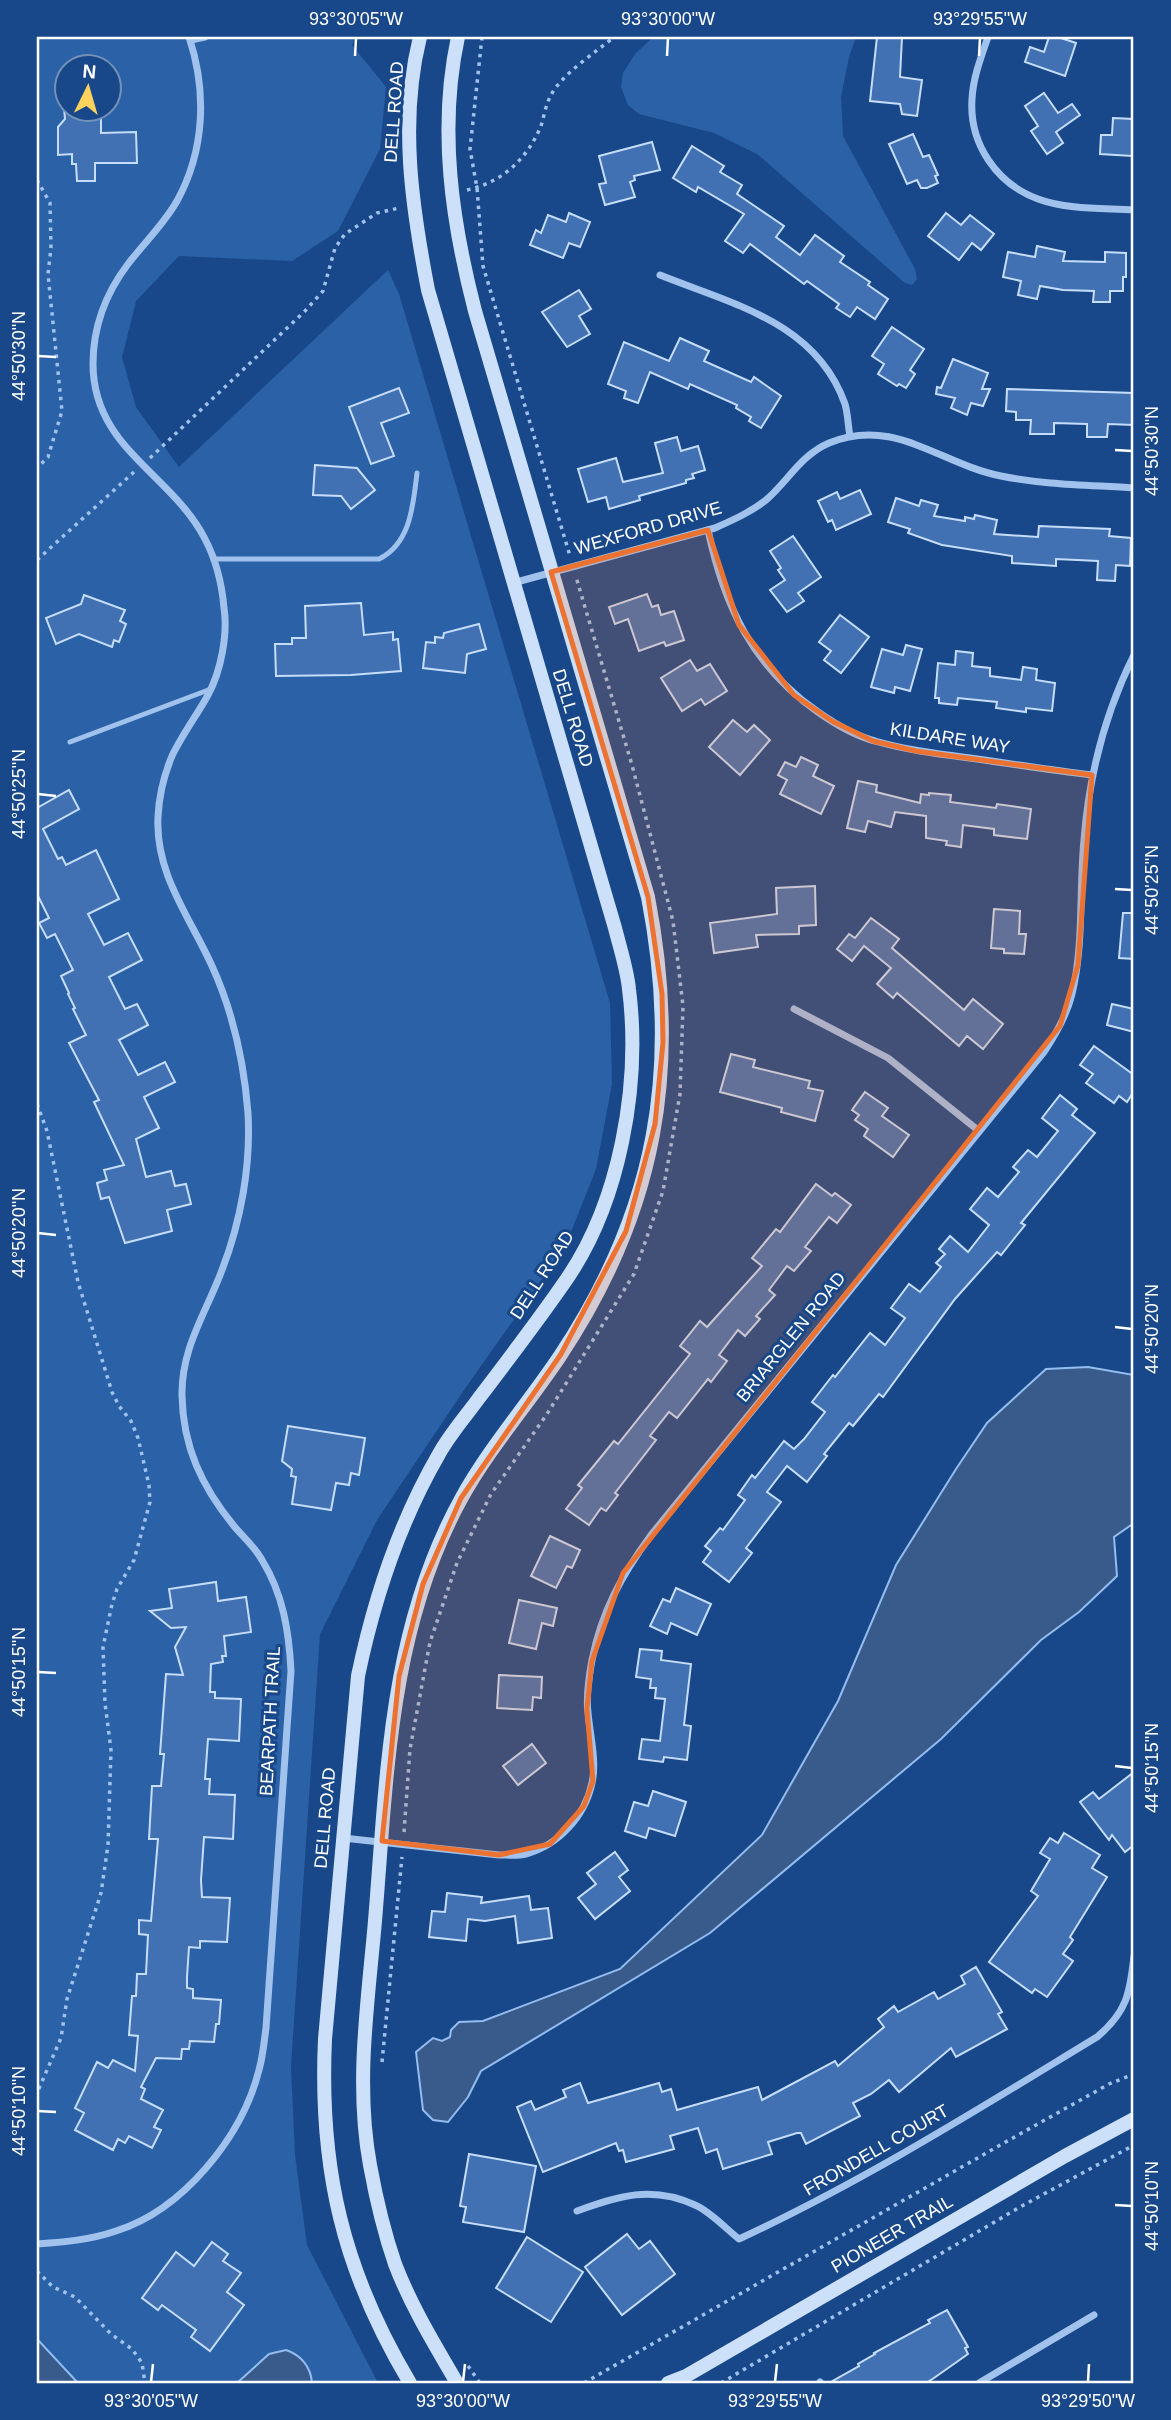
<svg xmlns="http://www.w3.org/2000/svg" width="1171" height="2420" viewBox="0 0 1171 2420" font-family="Arial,sans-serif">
<rect width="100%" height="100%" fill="#184889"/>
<g fill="#2b61a7" fill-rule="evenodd">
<path d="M37,37h318l-3,8 34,42 -6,62 -42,82 -46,30 -113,-5 -43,45 -14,56 14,50 43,60 209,-197 11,24 211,709 2,81 -16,85 -31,78 -101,143 -87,130 -57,114 -29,432 4,89 12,90 71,138h-341zM66,66h42v42h-42z"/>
<polygon points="653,37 856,37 849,57 841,97 843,136 915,269 917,279 912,285 905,283 757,154 714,133 639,114 628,105 621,87 623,73 635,54"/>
</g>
<g fill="#395b8b" stroke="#93bdf0" stroke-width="2">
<polygon points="1088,1367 1134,1375 1134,1523 1114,1537 1117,1576 1079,1612 1041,1640 941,1739 710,1933 481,2071 468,2097 448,2122 433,2120 423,2110 416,2052 433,2038 442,2041 450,2037 451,2030 459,2022 483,2021 620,1969 762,1835 838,1701 896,1565 956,1469 987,1423 1046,1369"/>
<polygon points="37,2340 39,2341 78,2383 37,2383"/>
<path d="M286,2350c15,5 25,17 26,33h-75l32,-29z"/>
</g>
<g fill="#4171b2" stroke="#c6ddfa" stroke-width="2">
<polygon points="877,37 902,37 900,77 922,80 917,116 902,114 900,104 870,101"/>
<polygon points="1049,37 1058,37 1076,43 1065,76 1025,62 1030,47 1044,52"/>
<polygon points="1044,93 1058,113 1072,104 1080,115 1056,132 1063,143 1047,154 1031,131 1038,126 1025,106"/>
<polygon points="64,108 94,108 94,114 101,114 101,133 136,132 137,163 95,163 95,181 77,181 76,164 72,164 72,154 58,155 58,127 65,119"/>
<polygon points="1113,118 1134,119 1134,146 1132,146 1132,156 1100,154 1101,135 1112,135"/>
<polygon points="913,134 923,157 929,155 938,175 935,176 938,183 927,188 921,188 917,180 907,184 889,144"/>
<polygon points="652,142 660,170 634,176 635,180 630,182 635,197 605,205 599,184 606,183 599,156"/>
<polygon points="692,146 724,166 720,172 742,185 737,194 784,226 776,237 800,255 815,235 844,256 840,262 870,282 868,285 888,299 875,319 857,307 850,317 836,308 839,304 807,281 804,284 750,244 743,253 725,241 744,214 698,187 696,192 673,178"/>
<polygon points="569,213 590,222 580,247 569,243 563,258 530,245 536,230 541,233 548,215 566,222"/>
<polygon points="946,213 961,225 970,215 994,234 981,250 972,243 959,260 928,236"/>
<polygon points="1037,246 1065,252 1063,261 1105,262 1105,252 1126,253 1126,277 1123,277 1123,291 1110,291 1110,302 1093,302 1094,291 1063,290 1040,286 1037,299 1018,295 1021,281 1003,277 1008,252 1035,257"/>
<polygon points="579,290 591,309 579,316 590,334 567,347 542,312"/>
<polygon points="892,327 924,349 910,370 915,374 906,388 899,384 897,386 878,374 884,364 872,356"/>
<polygon points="680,338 709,351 704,361 751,382 754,377 781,396 761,428 749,421 751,417 736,408 737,405 690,384 688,389 650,372 638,403 624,398 626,391 608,384 624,342 669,361"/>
<polygon points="953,359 988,373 982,389 990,389 983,406 971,403 967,415 951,408 955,398 936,394 937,387 941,388"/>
<polygon points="399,388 409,413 381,423 394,456 371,464 349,407"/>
<polygon points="1007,389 1134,393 1134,425 1108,424 1107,437 1087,437 1087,424 1054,423 1054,434 1030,434 1031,420 1016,420 1016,412 1006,411"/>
<polygon points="677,437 681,451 698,446 705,470 692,474 694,478 686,480 686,483 639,496 640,500 609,509 606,497 588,502 578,469 616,458 623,482 663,473 655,443"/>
<polygon points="315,465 357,468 375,490 351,509 341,496 313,495"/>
<polygon points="860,490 871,514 836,530 832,520 828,522 818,501 837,492 840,499"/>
<polygon points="896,498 919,506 921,500 938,505 934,516 965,521 965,517 974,519 975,515 997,520 994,534 1038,537 1039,526 1110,529 1109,536 1131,538 1130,566 1116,565 1115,581 1097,580 1098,561 1056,559 1056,566 1012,563 1012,556 942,545 908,533 910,529 888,522"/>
<polygon points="793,536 821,577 798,593 804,601 787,612 770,590 785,580 778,570 781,568 770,551"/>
<polygon points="647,594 652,607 658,605 661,615 674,611 684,640 666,646 664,642 639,651 628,619 615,624 609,607"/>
<polygon points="84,595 125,610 120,621 126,624 119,642 114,640 112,647 79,634 56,644 46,618 81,604"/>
<polygon points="361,603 364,635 393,632 393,640 398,639 401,671 351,675 276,676 275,644 292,644 292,638 306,638 305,606"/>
<polygon points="840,615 869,637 841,673 824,660 831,651 819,642"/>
<polygon points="479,624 486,649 467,654 465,673 423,668 426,642 435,643 435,637 443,638 444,633"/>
<polygon points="906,645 922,649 910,691 895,687 894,693 871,687 882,649 903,655"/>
<polygon points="956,651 973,653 972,666 990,668 990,676 1021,680 1023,667 1037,669 1036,680 1055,683 1052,711 1026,708 1026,712 996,708 997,702 958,698 957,705 939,703 939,698 935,698 938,663 955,665"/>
<polygon points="690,660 697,671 710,664 727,691 705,705 701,699 682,711 661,678"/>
<polygon points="733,720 747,732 754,725 770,740 740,775 709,747"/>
<polygon points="801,757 818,765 813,776 834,786 821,814 780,794 787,780 778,775 785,762 796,767"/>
<polygon points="858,781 877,785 876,792 920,803 921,794 929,795 929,793 951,795 950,802 996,808 997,804 1031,809 1027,839 994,835 994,829 963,825 961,847 946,845 947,841 926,838 926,816 895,812 891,827 868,821 865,832 847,828"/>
<polygon points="69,790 79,809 43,829 58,859 62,857 66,865 96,850 119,899 88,914 104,945 128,933 142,960 109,977 125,1009 137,1004 148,1025 119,1040 138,1075 165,1062 175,1082 144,1097 159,1128 136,1139 146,1177 171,1171 175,1186 186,1184 191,1204 167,1210 172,1231 125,1243 109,1197 101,1199 97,1183 107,1180 104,1170 124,1165 94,1102 99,1100 69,1043 86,1035 73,1009 75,1008 68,994 69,993 61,976 73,970 55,934 47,938 39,923 49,918 37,894 37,808"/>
<polygon points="815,886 816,925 799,926 799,934 756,935 758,947 714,953 710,923 777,914 776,888"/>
<polygon points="994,909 1020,911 1019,934 1026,934 1024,954 1004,953 1004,949 991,948"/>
<polygon points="1123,913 1134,913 1134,959 1119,958"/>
<polygon points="871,918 899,939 892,948 964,1010 973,999 1003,1024 983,1049 967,1036 959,1046 897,993 893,998 877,984 891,968 864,946 852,961 837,949 849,934 855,938"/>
<polygon points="1112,1004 1134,1009 1134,1032 1107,1025"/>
<polygon points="1094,1046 1134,1075 1134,1091 1127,1102 1119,1096 1114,1103 1086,1083 1093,1074 1080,1065"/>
<polygon points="731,1054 755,1060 753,1067 810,1081 808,1088 823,1091 815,1121 781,1112 782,1108 720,1092"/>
<polygon points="865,1092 888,1108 882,1116 909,1135 893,1157 864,1136 868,1129 855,1120 859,1115 852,1110"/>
<polygon points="1060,1095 1077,1109 1072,1115 1095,1133 1021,1223 1025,1225 1001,1255 997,1252 955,1299 883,1397 879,1394 853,1426 849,1423 824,1454 827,1456 807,1482 787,1466 767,1492 781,1502 746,1548 752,1553 729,1582 703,1562 711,1551 705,1546 720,1528 723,1530 745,1500 738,1495 752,1475 755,1478 784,1441 794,1449 804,1439 825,1412 812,1402 833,1375 835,1377 870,1333 885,1345 905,1318 891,1308 909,1284 920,1292 941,1267 936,1263 945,1254 939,1249 950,1236 968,1252 989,1225 970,1209 987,1188 998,1197 1019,1172 1013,1167 1028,1150 1037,1157 1058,1131 1042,1118"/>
<polygon points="816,1184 832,1196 835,1193 851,1205 837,1223 829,1217 805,1247 811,1251 794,1271 787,1266 769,1290 775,1295 756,1316 760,1319 745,1336 738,1330 719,1355 727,1361 711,1382 708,1379 677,1418 669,1412 650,1436 656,1440 615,1493 618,1495 606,1511 601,1508 589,1525 566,1509 582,1488 578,1485 614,1441 618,1444 690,1354 680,1346 700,1321 707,1327 762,1266 752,1258 776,1229 780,1232"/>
<polygon points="288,1426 365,1438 359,1475 351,1473 349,1485 336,1483 331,1510 292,1504 296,1477 291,1476 292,1469 282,1461"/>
<polygon points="550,1536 580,1550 572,1568 567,1566 556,1588 531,1576"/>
<polygon points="216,1582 218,1601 246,1597 251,1632 224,1636 226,1656 222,1656 223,1662 211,1664 210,1692 215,1692 215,1698 241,1699 239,1741 208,1739 205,1779 210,1779 209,1794 235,1795 233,1839 204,1837 201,1880 202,1897 230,1898 227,1942 200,1941 200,1948 189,1947 187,1977 187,1988 193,1989 193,1998 221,2000 219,2024 216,2024 214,2042 190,2041 189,2049 182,2049 181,2059 156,2058 141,2087 145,2089 141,2099 163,2110 154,2127 161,2130 152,2148 129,2136 125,2143 118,2139 113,2150 75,2130 84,2113 75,2108 97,2062 108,2068 113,2060 135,2071 138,2036 129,2035 132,1996 136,1996 137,1974 146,1974 148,1935 139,1934 139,1920 151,1921 158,1839 149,1839 152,1786 161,1786 164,1754 160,1754 166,1674 183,1675 175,1647 186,1627 171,1628 150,1611 172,1608 169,1589"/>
<polygon points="676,1588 711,1604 697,1635 671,1623 667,1634 650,1626 663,1599 670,1602"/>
<polygon points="519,1600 557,1608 553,1626 542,1623 536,1649 509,1643"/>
<polygon points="640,1649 662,1651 661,1660 691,1664 684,1725 691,1726 687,1760 664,1757 663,1762 639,1759 642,1739 660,1741 665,1699 655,1698 656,1688 650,1688 651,1679 636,1677"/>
<polygon points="499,1675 542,1677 541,1698 533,1697 532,1710 497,1708"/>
<polygon points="532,1744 546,1763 518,1785 503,1766"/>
<polygon points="1134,1772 1134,1845 1125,1852 1112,1835 1109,1840 1080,1802 1093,1792 1099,1799"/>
<polygon points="653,1791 686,1802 675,1836 649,1828 646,1838 625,1831 634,1802 648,1806"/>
<polygon points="1064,1833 1100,1855 1092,1868 1107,1877 1070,1937 1073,1940 1063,1954 1073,1961 1047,1997 1035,1989 1032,1993 989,1962 1038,1896 1031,1891 1050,1859 1040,1853 1050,1838 1058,1843"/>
<polygon points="615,1852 628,1870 619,1877 630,1891 595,1919 578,1898 596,1884 587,1873"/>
<polygon points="447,1893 482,1897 481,1903 529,1896 531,1910 548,1908 552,1938 518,1943 515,1916 485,1921 468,1919 466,1941 429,1937 432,1911 445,1912"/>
<polygon points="976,1967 1002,2012 998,2014 1007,2029 956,2057 951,2048 899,2092 889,2080 871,2094 853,2103 860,2116 806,2144 801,2133 797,2133 768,2142 772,2154 723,2169 717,2149 706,2153 698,2128 670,2136 674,2149 626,2162 623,2150 619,2151 616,2143 543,2172 517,2107 531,2101 535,2110 566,2097 563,2090 580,2083 588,2103 659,2083 662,2092 671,2089 677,2110 758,2087 762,2100 835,2061 838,2066 884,2027 878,2019 894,2006 898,2012 934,1992 938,1999 965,1984 961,1976"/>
<polygon points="469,2154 536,2166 524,2232 463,2222 466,2207 460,2206"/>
<polygon points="627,2234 639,2249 650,2241 675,2274 622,2315 585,2267"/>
<polygon points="527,2237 583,2272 551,2322 496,2288"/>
<polygon points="212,2242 228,2254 223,2261 241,2273 227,2292 244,2305 210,2351 191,2337 196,2330 162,2305 158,2310 142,2298 176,2252 194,2266"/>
<polygon points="947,2310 968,2347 965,2348 968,2354 934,2378 926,2383 829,2383 859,2366 858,2364 875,2354 874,2353 930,2323 928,2320"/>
</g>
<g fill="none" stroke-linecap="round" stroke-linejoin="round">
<g stroke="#a0c2ed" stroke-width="3.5" stroke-dasharray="3.5 5" stroke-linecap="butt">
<polyline points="482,37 470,149 477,188 483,266 570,556"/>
<polyline points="37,180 50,203 51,248 48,274 62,411 48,457 37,468"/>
<path d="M467,190c36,-8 60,-31 74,-64 3,-10 5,-22 10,-31 11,-21 45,-43 63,-58"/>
<polyline points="150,458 305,311 323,291 335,248 345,234 377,213 399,208"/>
<polyline points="37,560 134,472"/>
<polyline points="37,1104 47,1131 78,1282 112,1392 119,1406 131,1421 138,1438 149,1485 150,1502 134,1560 117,1589 112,1604 103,1647 105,1703 111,1750 108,1845 101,1893 67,1999 61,2038 37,2093"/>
<polyline points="404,1832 410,1749 430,1642 457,1563 491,1494 547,1414 634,1274 663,1191 680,1094 683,1006 673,921 632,765 576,577"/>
<polyline points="382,2062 402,1857"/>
<polyline points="37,2271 53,2287 75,2297 111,2334 132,2349 142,2363 145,2383"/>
<polyline points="468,2366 480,2383"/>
<polyline points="584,2383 995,2148 1109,2084 1134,2074"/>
<polyline points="721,2383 1020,2207 1134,2145"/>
</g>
<g stroke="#a0c2ed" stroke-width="5">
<path d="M213,559h166c32,-16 34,-54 38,-86"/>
<polyline points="70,742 211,689"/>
</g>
<g stroke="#a0c2ed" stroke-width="7">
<path d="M988,37c-7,20 -15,41 -16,62 -3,45 25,85 66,100 30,11 65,9 96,11"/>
<polyline points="191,40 205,37"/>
<path d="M660,275c72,29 156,47 185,129 3,10 3,22 5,32"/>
<path d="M708,530c16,76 45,137 110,182 17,12 38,24 57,29 31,9 64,13 95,17 41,6 82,12 122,17"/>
<path d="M513,583l202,-55c18,-8 36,-16 51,-28 22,-19 35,-45 63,-57 65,-27 111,21 172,33 44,9 89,9 133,12"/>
<polyline points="794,1009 888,1058 979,1131"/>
<path d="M343,1838l156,17c9,0 19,1 27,-1 33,-9 59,-38 66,-71 5,-21 -2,-48 -4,-70 -2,-16 1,-37 4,-53 10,-50 30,-85 59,-125l393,-483c12,-18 23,-37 28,-58 12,-50 7,-103 12,-154 5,-65 21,-127 50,-185"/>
<path d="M577,2211c42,-15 75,-26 118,-6 16,7 30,23 44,34 125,-58 241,-131 358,-202 30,-25 33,-44 37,-81"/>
<path d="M37,2244c27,-2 53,-4 79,-13 67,-21 126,-94 143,-161 4,-14 5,-28 7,-42l25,-357c-2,-40 -8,-77 -29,-111 -7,-13 -19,-23 -28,-34 -32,-39 -51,-79 -52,-130 -1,-48 24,-83 40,-126 19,-49 29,-105 26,-157 -4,-51 -15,-101 -36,-147 -22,-49 -57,-92 -54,-149 1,-21 6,-42 14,-61 10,-21 25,-41 36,-61 13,-24 20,-61 16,-87 -2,-23 -8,-48 -19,-69 -33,-65 -112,-91 -112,-175 0,-36 13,-71 35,-100 16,-21 36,-40 49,-63 28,-51 30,-110 12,-164"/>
<polyline points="820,2382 821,2383"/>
<polyline points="979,2383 1094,2315"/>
</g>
<g stroke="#cde0fa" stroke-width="14">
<path d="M410,2383c-67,-112 -91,-214 -85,-344l33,-363c16,-77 41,-153 81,-222 11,-20 27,-38 40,-56 29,-38 58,-76 85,-115 56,-79 77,-198 65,-294 -2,-20 -9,-41 -14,-61l-187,-638c-16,-83 -29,-169 -8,-253"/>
<path d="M457,2383c-22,-38 -46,-77 -62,-119 -11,-32 -19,-66 -25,-99 -15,-81 -2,-163 5,-244 12,-145 14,-291 86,-422 28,-51 67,-95 99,-143 97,-146 121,-289 88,-459l-173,-586c-23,-89 -37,-182 -17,-274"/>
<polyline points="668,2383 686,2376 1065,2156 1134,2119"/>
</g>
</g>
<path fill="#eb7230" fill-opacity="0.2" stroke="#eb7230" stroke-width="5" stroke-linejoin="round" d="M708,530l31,95 55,70 38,26 41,20 43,10 176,24 -14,190 -18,61 -437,547 -31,88 -5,48 6,72 -9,25 -34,38 -51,11 -117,-14 17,-165 24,-92 38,-86 100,-144 65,-123 29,-107 8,-82 -1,-48 -14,-97 -97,-325z"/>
<path fill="none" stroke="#fff" stroke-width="2.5" d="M355,56l1,-18M667,56l1,-18M979,56l1,-18M38,356l18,1M1115,450l17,1M38,794l18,2M1115,889l17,1M38,1233l18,2M1115,1327l17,2M38,1672l18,1M1115,1766l17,2M38,2111l18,1M1115,2205l17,1M151,2382l2,-18M463,2382l2,-18M775,2382l2,-18M1088,2382l1,-18"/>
<g text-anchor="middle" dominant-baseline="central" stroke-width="6" stroke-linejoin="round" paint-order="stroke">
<g font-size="18" fill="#fff" stroke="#184889">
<text transform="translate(394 112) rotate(-86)">DELL ROAD</text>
<text transform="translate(648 528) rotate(-16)">WEXFORD DRIVE</text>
<text transform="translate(573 718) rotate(73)">DELL ROAD</text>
<text transform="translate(950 738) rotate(9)">KILDARE WAY</text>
<text transform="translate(542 1275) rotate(-57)">DELL ROAD</text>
<text transform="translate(791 1337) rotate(-51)">BRIARGLEN ROAD</text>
<text transform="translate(270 1721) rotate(-87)">BEARPATH TRAIL</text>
<text transform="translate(325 1818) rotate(-85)">DELL ROAD</text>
<text transform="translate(876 2150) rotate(-30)">FRONDELL COURT</text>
<text transform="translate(892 2234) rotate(-30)">PIONEER TRAIL</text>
</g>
</g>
<rect width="1171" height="2420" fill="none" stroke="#184889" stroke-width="77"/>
<g transform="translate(88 88) rotate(5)"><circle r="33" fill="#184889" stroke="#7491b8" stroke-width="2"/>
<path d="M0-5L12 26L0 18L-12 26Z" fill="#ffd35d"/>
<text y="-10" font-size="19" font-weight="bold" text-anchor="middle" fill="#ffffff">N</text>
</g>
<rect x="38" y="38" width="1094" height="2344" fill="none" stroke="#fff" stroke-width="2.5"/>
<g font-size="18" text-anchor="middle" fill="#fff">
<text x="356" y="25">93°30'05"W</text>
<text x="668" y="25">93°30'00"W</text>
<text x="980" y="25">93°29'55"W</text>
<text transform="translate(19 356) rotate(-90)" y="6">44°50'30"N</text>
<text transform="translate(1152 451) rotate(-90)" y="6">44°50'30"N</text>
<text transform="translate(19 794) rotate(-90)" y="6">44°50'25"N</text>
<text transform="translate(1152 890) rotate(-90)" y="6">44°50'25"N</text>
<text transform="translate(19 1233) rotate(-90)" y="6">44°50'20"N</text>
<text transform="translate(1152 1329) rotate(-90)" y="6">44°50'20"N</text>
<text transform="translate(19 1672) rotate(-90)" y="6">44°50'15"N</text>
<text transform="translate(1152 1768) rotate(-90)" y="6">44°50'15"N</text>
<text transform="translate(19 2111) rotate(-90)" y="6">44°50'10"N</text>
<text transform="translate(1152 2206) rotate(-90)" y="6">44°50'10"N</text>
<text x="151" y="2407">93°30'05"W</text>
<text x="463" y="2407">93°30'00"W</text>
<text x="775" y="2407">93°29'55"W</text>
<text x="1088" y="2407">93°29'50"W</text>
</g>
</svg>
